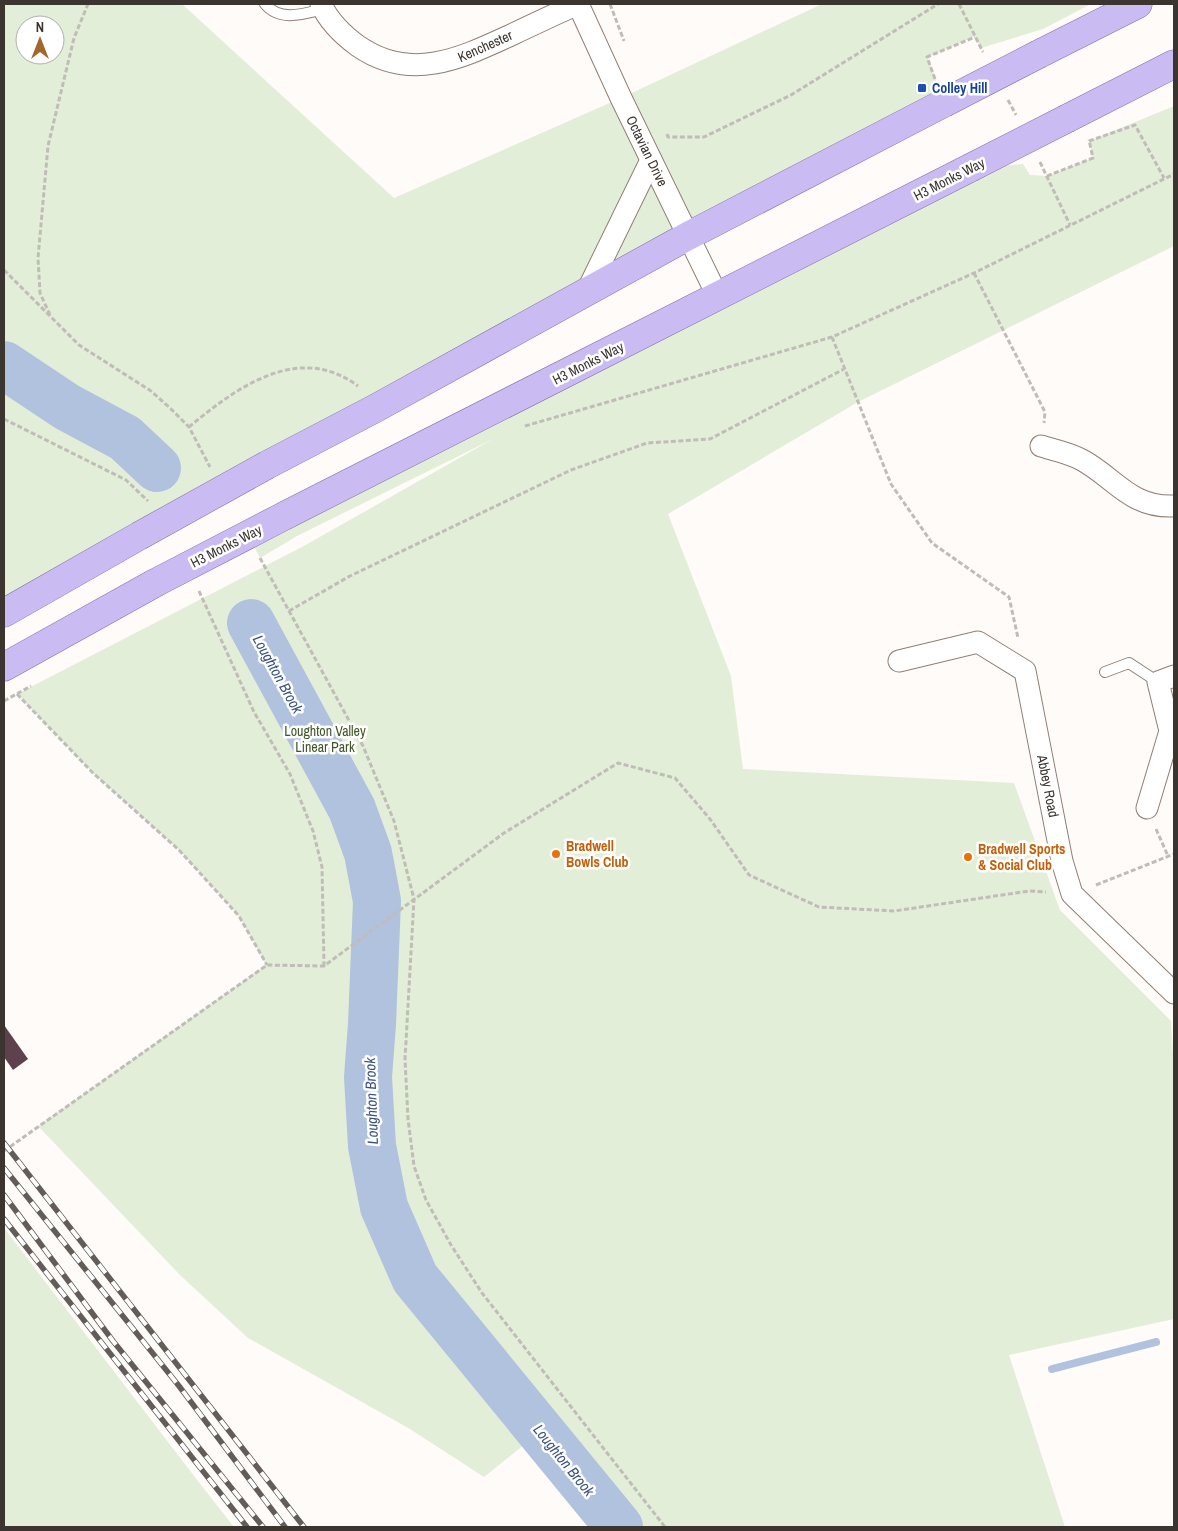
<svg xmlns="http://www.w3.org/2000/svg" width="1178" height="1531" viewBox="0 0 1178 1531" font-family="'Archivo Narrow',sans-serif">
<rect width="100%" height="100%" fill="#fefbf8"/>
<g fill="#e3eed8" fill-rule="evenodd">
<path d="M4,4h178l212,194 227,-100 201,-94h269l-48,25 -62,19 -7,-11 -46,20 16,46 -940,510zM25,25h30v30h-30z"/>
<polygon points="1174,106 1174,246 858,402 668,514 731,676 743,769 1014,783 1060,910 1171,1021 1174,1070 1174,1319 1009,1355 1065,1527 619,1527 540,1432 484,1477 410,1429 248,1338 180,1275 38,1126 266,965 239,916 179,850 93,773 17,694 302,547 493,439 297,536 260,558 250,539 970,168 1023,164 1030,175 1047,176 1093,158 1089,141"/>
<polygon points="4,1228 201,1485 234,1527 4,1527"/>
</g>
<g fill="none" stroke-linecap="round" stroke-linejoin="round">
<polyline stroke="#b1c2df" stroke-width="8" points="1052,1369 1156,1342"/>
<g stroke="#b1c2df" stroke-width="48">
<polyline points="4,365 67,407 125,438 157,468"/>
<polyline points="251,623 352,809 368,853 377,901 372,1024 368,1077 372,1146 384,1207 415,1278 619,1527"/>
</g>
</g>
<polygon fill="#5f414d" points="4,1025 28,1059 13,1070 4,1057"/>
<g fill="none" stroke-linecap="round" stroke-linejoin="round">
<g stroke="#907f75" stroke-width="12">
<g id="service">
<path d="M265,4c15,18 38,10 59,5"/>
<polyline points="1105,672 1129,663 1158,682"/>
</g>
</g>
<g stroke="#907f75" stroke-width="23">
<g id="minor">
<path d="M321,4c8,18 22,31 37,42 52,36 101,13 151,-10 23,-11 46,-22 69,-32"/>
<polyline points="578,4 621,98 718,297"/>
<polyline points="588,289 651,160"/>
<path d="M1041,446c13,4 29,7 41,14 32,17 48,48 92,46"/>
<polyline points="899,661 978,642 1025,671 1062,861 1072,894 1174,993"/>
<polyline points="1147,808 1170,731 1158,682 1174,676"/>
</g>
</g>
<g stroke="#816fa9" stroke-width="29">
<g id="primary">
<polyline points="1039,54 1138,4"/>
<polyline points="1068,118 1174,64"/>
<polyline points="267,465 376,408 688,236 944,103"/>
<polyline points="286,515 970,168"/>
<polyline points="4,613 139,536"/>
<polyline points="4,667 155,583"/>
</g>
</g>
<g stroke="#c0bcb8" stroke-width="3" stroke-dasharray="5 2.5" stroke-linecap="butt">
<polyline points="610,4 624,41"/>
<polyline points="959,4 983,52"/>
<polyline points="935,79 927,57 975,37"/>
<polyline points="1008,100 1016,115"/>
<polyline points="667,134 668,137 704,137 791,95 938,4"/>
<polyline points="1089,141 1135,125 1164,178"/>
<polyline points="1040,162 1070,225"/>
<polyline points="1047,176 1093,158 1089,140"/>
<polyline points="4,270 79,345 151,391 171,409 189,427 210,467"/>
<polyline points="974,273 1045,412 1044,423"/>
<polyline points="50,315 40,293 38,258 48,146 74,38 88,4"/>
<polyline points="832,337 891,484 932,543 1009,597 1018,638"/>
<polyline points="4,419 126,480 148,501"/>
<polyline points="525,426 832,337 974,273 1174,174"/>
<path d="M189,427c48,-40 110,-85 169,-41"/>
<polyline points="260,558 363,746 394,821 414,899 405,1059 408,1119 414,1166 426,1200 451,1245 482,1293 665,1527"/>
<polyline points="199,591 254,712 290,774 313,831 322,867 324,966"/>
<polyline points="289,611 350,576 571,470 647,443 710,439 844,369"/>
<polyline points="17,694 93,773 179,850 239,916 267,965"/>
<polyline points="4,701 31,686"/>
<polyline points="1156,829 1168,856"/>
<polyline points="1096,885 1174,854"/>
<polyline points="4,1151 267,965 324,966 504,833 618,763 675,778 710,819 749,875 819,907 894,911 1029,891 1046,892"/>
</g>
<use href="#service" stroke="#fff" stroke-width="10"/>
<use href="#minor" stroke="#fff" stroke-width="21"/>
<use href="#primary" stroke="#cabcf3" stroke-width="28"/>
<g stroke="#635c58" stroke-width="5.5">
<g id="rail">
<polyline points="4,1143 304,1527"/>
<polyline points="4,1168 179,1386 285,1527"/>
<polyline points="4,1195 113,1341 263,1527"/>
<polyline points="4,1219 247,1527"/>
</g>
</g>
<use href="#rail" stroke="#fff" stroke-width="4" stroke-dasharray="11" stroke-linecap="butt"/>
<g stroke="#816fa9" stroke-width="29" stroke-linecap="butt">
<g id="primary-bridge">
<polyline points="944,103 1039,54"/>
<polyline points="970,168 1068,118"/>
<polyline points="139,536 267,465"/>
<polyline points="155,583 286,515"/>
</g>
</g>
<use href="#primary-bridge" stroke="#cabcf3" stroke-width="28"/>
</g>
<rect fill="#1a4fb4" stroke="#fff" stroke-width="2" x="917" y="83" width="10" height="10" rx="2.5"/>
<g fill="#e8710a" stroke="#fff" stroke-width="2">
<circle cx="556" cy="854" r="5"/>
<circle cx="968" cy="857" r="5"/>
</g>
<g text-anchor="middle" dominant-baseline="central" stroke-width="5" stroke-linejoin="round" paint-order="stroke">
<g font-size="14" fill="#3b342f" stroke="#fff">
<text transform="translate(485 46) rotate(-24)">Kenchester</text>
<text transform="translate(647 151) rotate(64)">Octavian Drive</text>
<text transform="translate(949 179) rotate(-27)">H3 Monks Way</text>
<text transform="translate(588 363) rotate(-27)">H3 Monks Way</text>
<text transform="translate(226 546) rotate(-27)">H3 Monks Way</text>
<text transform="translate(1048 786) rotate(79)">Abbey Road</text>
</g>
<g font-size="14" font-weight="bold" fill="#164399" stroke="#fff" text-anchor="start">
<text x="932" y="88">Colley Hill</text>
</g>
<g font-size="14" fill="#415526" stroke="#fff">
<text x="325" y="731">Loughton Valley<tspan x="325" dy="16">Linear Park</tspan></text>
</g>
<g font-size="14" font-weight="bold" fill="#c56008" stroke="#fff" text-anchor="start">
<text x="566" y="846">Bradwell<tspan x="566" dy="16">Bowls Club</tspan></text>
<text x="978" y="849">Bradwell Sports<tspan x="978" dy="16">&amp; Social Club</tspan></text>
</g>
<g font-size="15" font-style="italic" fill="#3b537d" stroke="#fff">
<text transform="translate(278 674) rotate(61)">Loughton Brook</text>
<text transform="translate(371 1101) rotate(-92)">Loughton Brook</text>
<text transform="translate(564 1460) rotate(51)">Loughton Brook</text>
</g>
</g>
<rect width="1178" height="1531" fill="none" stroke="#3b342f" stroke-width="10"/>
<g transform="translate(40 40)"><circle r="24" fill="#ffffff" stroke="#b1aeac"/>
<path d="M0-4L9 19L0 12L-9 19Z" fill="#a36829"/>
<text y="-8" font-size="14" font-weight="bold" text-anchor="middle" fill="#3b342f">N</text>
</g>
</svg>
